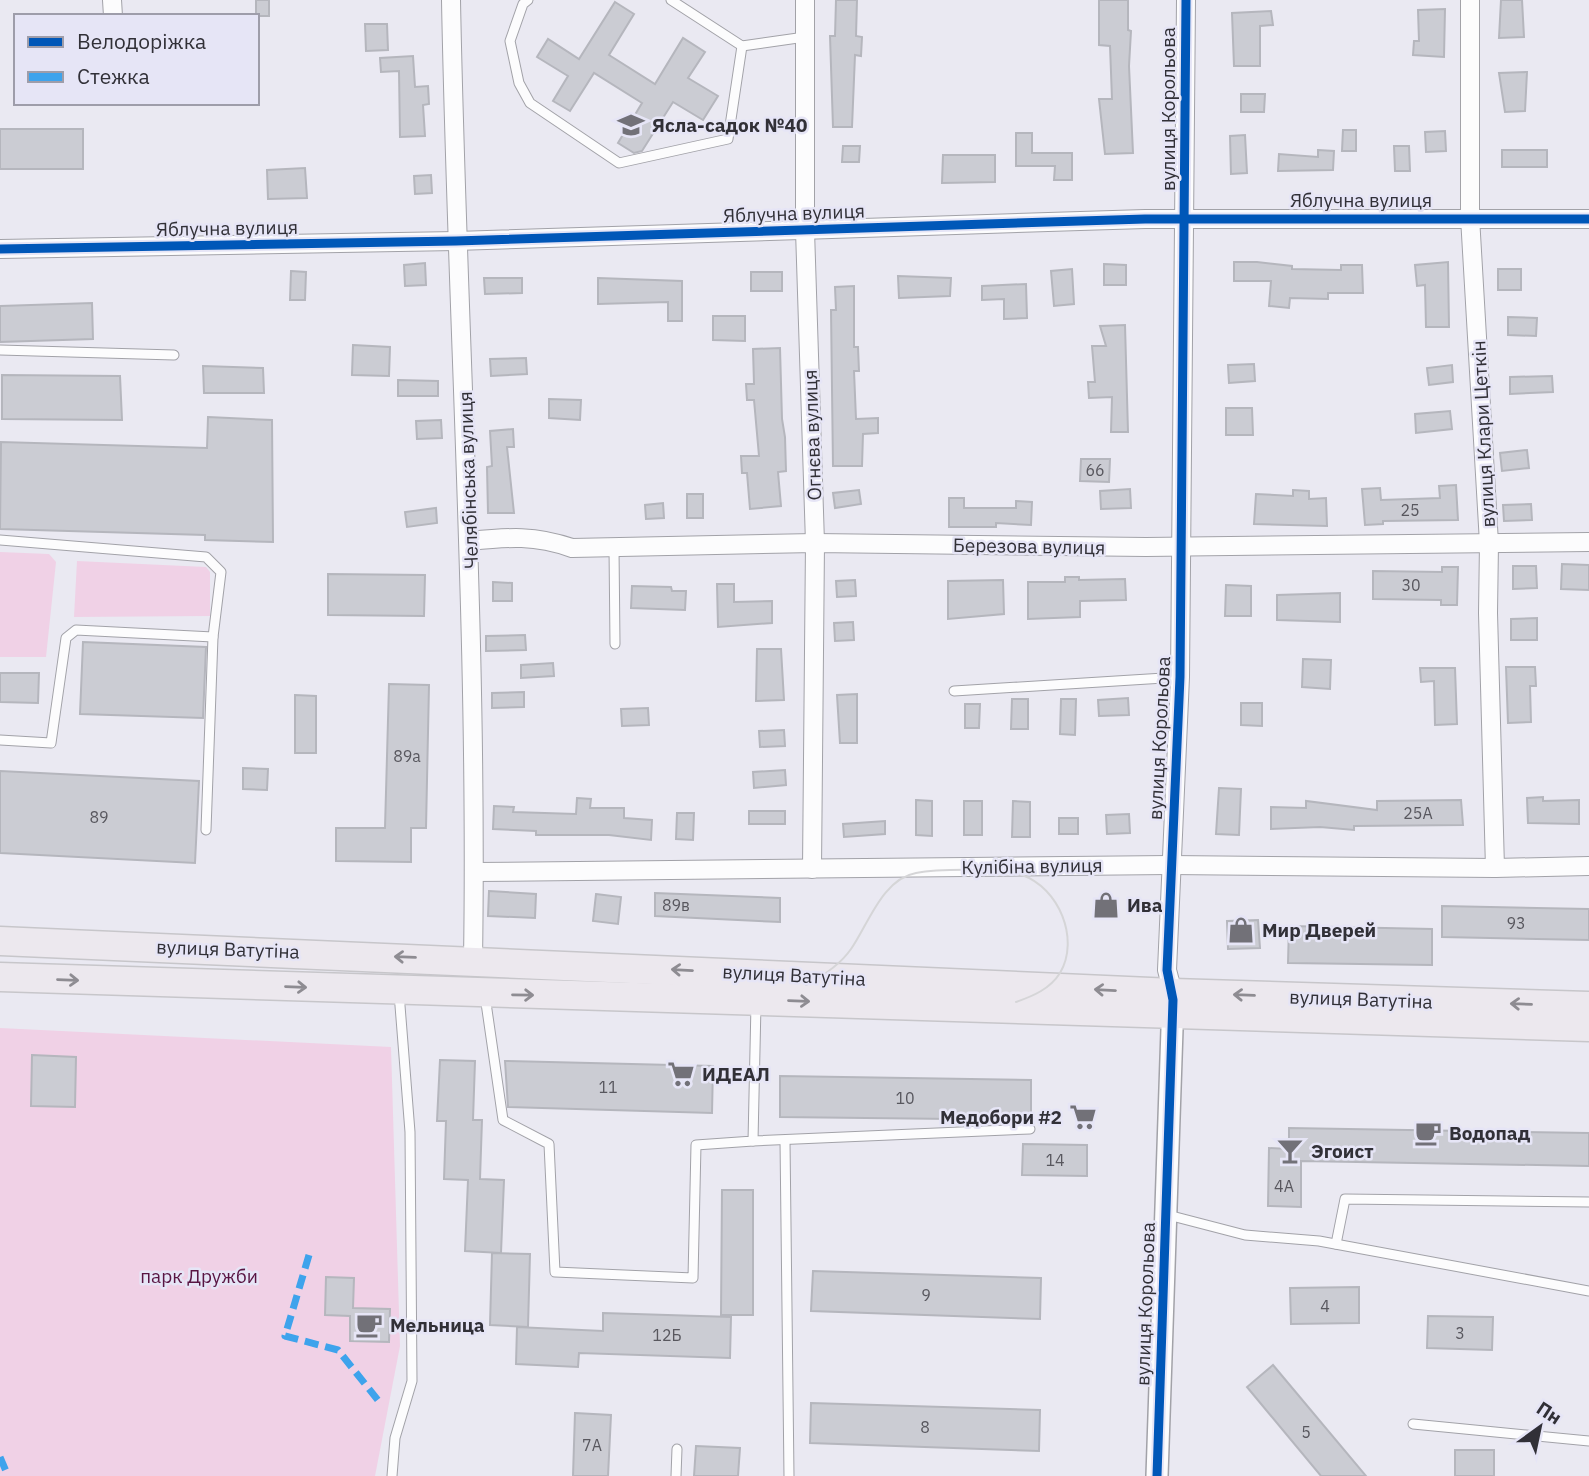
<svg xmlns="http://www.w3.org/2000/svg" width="1589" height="1476" viewBox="0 0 1589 1476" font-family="'IBM Plex Sans',sans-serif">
<rect width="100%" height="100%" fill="#eae9f2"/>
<g fill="#f0d1e6">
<polygon points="0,552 49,554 56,562 46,657 0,657"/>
<polygon points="77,561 206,567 210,572 210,616 74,617"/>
<polygon points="0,1028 391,1047 400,1346 375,1476 0,1476"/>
</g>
<g fill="#cbccd3" stroke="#b5b6bd" stroke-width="2">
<rect x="256" y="0" width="13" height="16"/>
<polygon points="836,0 857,0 856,36 862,37 861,56 855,55 852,127 833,127 830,36 835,36"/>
<polygon points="1099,0 1128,0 1128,30 1131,31 1129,66 1133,153 1105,154 1099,99 1112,99 1110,46 1099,45"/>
<polygon points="1501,0 1522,0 1524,37 1499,38"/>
<polygon points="615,2 634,14 609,55 655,84 683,38 705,52 688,78 718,96 703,120 673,102 642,151 634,153 618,143 642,103 594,73 570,111 553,101 568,76 537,57 548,39 579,59"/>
<polygon points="1445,9 1444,57 1413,55 1414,41 1419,41 1418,10"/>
<polygon points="1271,11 1273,25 1260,26 1260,66 1234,66 1232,13"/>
<polygon points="365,24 387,24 388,50 366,51"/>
<polygon points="413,56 415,87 428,86 429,104 423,105 425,136 400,137 399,71 381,72 380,58"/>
<polygon points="1527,72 1525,111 1505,112 1499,73"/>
<polygon points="1241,94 1265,94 1264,112 1241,112"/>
<rect x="0" y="129" width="83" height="40"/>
<polygon points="1343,130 1356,130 1356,151 1342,151"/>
<polygon points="1445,131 1446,151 1426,152 1425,132"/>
<polygon points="1016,133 1032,133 1032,153 1072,153 1072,180 1054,180 1055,166 1016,166"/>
<polygon points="1245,135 1247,173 1231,174 1230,136"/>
<polygon points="843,146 860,146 859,162 842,162"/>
<polygon points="1394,146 1409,146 1410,171 1395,171"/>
<polygon points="1318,150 1334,151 1333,170 1278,171 1279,154 1318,157"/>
<rect x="1502" y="150" width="45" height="17"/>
<polygon points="943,155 995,155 995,182 942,183"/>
<polygon points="305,168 307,198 268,199 267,170"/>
<polygon points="431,175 432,193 415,194 414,176"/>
<polygon points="1234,262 1257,262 1292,266 1292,269 1341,270 1341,265 1362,265 1363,293 1328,293 1328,299 1290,298 1289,308 1269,306 1271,281 1234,281"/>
<polygon points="1448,262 1449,327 1426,327 1425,285 1417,286 1415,265"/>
<polygon points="425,263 426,285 405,286 404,265"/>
<polygon points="1104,264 1126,265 1126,285 1104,285"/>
<polygon points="1072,269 1074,304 1054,306 1051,271"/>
<rect x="1498" y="269" width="23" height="21"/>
<polygon points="291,271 306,272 305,300 290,300"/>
<rect x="751" y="272" width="31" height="19"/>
<polygon points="898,276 951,278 950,296 899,298"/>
<polygon points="484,278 522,278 522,293 485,294"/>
<polygon points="598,278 682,281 682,321 668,321 668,302 598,304"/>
<polygon points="1026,284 1027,318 1004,319 1004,299 982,300 982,286"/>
<polygon points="854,286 854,347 858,347 859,371 854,371 856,419 878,418 878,433 863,434 862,466 833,466 831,310 836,310 835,287"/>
<polygon points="92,303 93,339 0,342 0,306"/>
<polygon points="713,316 745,316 745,341 713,340"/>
<polygon points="1508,317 1537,318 1536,336 1508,335"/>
<polygon points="1125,325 1128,432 1111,432 1112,397 1089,398 1088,382 1095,382 1092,346 1106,346 1100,326"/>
<polygon points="353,345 390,347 389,376 352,375"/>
<polygon points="780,348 782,419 785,437 786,471 778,472 781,506 750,509 747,473 742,473 741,456 759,456 754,400 747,400 746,384 754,384 753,349"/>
<polygon points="526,358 527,374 491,376 490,359"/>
<polygon points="1254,364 1255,381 1229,383 1228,365"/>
<polygon points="1452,365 1453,382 1429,385 1427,368"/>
<polygon points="203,366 263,368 264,393 204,393"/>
<polygon points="2,375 120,376 122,420 2,419"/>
<polygon points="1552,376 1553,392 1510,394 1510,377"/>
<polygon points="398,380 438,381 438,396 398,396"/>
<polygon points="549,399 581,400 580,420 549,418"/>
<polygon points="1226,408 1252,408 1253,435 1226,435"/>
<polygon points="1450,411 1452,429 1416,433 1415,414"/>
<polygon points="208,417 272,420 273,542 205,540 205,535 0,529 1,442 207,448"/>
<polygon points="441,420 442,438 417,439 416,421"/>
<polygon points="513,429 514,447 507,447 514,513 488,513 487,467 492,466 490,431"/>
<polygon points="1527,450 1529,468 1502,471 1500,453"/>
<polygon points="1081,459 1110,459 1109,482 1080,481"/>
<polygon points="1456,485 1458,520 1383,521 1383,524 1365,525 1362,489 1380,488 1381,500 1440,498 1439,486"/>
<polygon points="1130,489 1131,508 1101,509 1100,491"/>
<polygon points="859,490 861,504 835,508 833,493"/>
<polygon points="1293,490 1309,491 1309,499 1326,498 1327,526 1254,524 1256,494 1293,496"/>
<rect x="687" y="494" width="16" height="24"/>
<polygon points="949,498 964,498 964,508 1016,508 1016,501 1032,502 1031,525 996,523 996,527 949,527"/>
<polygon points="663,503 664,518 646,519 645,505"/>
<polygon points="1531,504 1532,520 1504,521 1503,505"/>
<polygon points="436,508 437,523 407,527 405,512"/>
<polygon points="1562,564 1589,565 1589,590 1561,589"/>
<polygon points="1513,566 1536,566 1537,588 1513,589"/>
<polygon points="1442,567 1458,567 1457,605 1441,605 1441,600 1373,599 1373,571 1442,572"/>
<polygon points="328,574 425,575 424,616 328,615"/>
<polygon points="1065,577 1079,577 1079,580 1125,579 1126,600 1080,601 1080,617 1028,619 1028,582 1065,582"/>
<polygon points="855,580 856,596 837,597 836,581"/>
<polygon points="1003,580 1004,614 948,619 948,581"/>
<polygon points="493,582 512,583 512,601 493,601"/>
<polygon points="717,584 734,584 734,602 772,601 772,623 718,627"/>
<polygon points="1226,585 1251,586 1251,616 1225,616"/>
<polygon points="632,586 671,587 672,591 686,591 685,610 631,608"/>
<polygon points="1340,593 1340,622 1277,620 1277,595"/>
<polygon points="1537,618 1537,640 1511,640 1511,619"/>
<polygon points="853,622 854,640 835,641 834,623"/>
<polygon points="525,635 526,650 486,651 486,636"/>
<polygon points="83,642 206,647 203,718 80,714"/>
<polygon points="757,649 781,649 784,700 756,701"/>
<polygon points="1303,659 1331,660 1330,689 1302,687"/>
<polygon points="553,663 554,676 521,678 521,665"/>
<polygon points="1506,667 1535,667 1536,686 1530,686 1531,722 1508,723"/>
<polygon points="1420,668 1455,668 1457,724 1435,725 1434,681 1421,682"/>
<polygon points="0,673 39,673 38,703 0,702"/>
<polygon points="389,684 429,685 426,828 411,828 411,862 336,861 336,828 385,828"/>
<polygon points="524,692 524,707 492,708 492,693"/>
<polygon points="857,694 857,743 840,743 837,695"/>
<polygon points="295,695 316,696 316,753 295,753"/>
<polygon points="1128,698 1129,715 1099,716 1098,700"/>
<polygon points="1012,699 1028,699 1028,729 1011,729"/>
<polygon points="1061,699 1076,699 1075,735 1060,734"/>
<polygon points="1241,703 1262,703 1262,726 1241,725"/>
<polygon points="965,704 980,704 979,728 965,728"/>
<polygon points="648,708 649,725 622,726 621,709"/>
<polygon points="784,730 785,746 760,747 759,731"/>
<polygon points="243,768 268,769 267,790 243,789"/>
<polygon points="785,770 786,785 754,788 753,772"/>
<polygon points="0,771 199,781 195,863 0,853"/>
<polygon points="1219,788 1241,789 1239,835 1216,834"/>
<polygon points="1543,797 1543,801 1579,800 1579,824 1528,823 1527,798"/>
<polygon points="577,798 591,799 590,808 624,808 624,818 652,820 651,840 609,835 536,835 536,831 493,829 494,806 514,807 513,812 576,814"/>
<polygon points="916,800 932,801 932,836 916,835"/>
<polygon points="1461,800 1463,825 1354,826 1354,830 1320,827 1271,829 1271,807 1306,808 1306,801 1377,810 1377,801"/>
<rect x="964" y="801" width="18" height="34"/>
<polygon points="1013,801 1030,802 1030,837 1012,837"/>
<rect x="749" y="811" width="36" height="13"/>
<polygon points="677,813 694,813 693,840 676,839"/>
<polygon points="1129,814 1130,833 1107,834 1106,815"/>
<rect x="1059" y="818" width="19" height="16"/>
<polygon points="885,821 885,834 844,837 843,824"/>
<polygon points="489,891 536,894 535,918 488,916"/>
<polygon points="655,893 780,898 780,922 655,916"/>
<polygon points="596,894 621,897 618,924 593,921"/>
<polygon points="1442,906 1589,909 1589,940 1442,937"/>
<polygon points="1258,920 1260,948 1228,949 1227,921"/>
<polygon points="1289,926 1432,929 1432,965 1288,963"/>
<polygon points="32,1055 76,1057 75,1107 31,1106"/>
<polygon points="440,1060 475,1061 473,1120 482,1120 480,1179 504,1180 501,1253 465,1251 468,1180 444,1179 446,1121 437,1121"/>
<polygon points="505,1061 713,1066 712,1113 508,1107"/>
<polygon points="780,1076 1031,1080 1031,1120 780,1117"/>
<polygon points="1289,1128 1589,1133 1589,1166 1301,1161 1301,1207 1268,1206 1269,1148 1289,1149"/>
<polygon points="1023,1144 1087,1145 1087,1176 1022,1175"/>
<polygon points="722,1190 753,1190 753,1315 721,1315"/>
<polygon points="492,1253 530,1254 528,1327 490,1325"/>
<polygon points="813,1271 1041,1278 1040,1319 811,1311"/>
<polygon points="326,1277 354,1278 353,1308 390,1309 389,1342 350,1341 350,1316 325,1315"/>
<polygon points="1359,1287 1359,1323 1291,1324 1290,1288"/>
<polygon points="603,1313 731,1317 730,1358 579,1353 578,1367 516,1364 517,1327 603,1331"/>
<polygon points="1428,1316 1493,1317 1492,1350 1427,1348"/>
<polygon points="1273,1365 1366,1476 1321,1476 1247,1387"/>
<polygon points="811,1403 1040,1410 1039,1451 810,1443"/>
<polygon points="575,1413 611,1415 608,1476 573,1476"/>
<polygon points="696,1446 740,1448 738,1476 694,1476"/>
<rect x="1455" y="1450" width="39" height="26"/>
</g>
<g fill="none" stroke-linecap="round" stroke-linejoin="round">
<g stroke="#a2a2a8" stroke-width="11">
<g id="service">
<polyline points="528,0 523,4 510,41 519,83 530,103 619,163 728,139 742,46"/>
<polyline points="671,0 742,46 805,37"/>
<polyline points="0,350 174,355"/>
<polyline points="0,540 206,557 221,572 213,637 206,830"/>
<polyline points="614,548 615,644"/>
<polyline points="954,691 1180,677"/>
<polyline points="0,740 51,743 66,638 76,630 213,637"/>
<polyline points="485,996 503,1120 549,1144 555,1272 693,1278 696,1145 753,1141 756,1004"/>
<polyline points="753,1141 1030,1129"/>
<polyline points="785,1141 789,1476"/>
<polyline points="1168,1215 1245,1235 1319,1241 1589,1291"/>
<polyline points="1336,1244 1345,1199 1589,1202"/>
<polyline points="1413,1424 1589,1441"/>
<polyline points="392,1476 395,1438 412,1381 410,1132 399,993"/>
<polyline points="676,1476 677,1449"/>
</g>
</g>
<g stroke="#a2a2a8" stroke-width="20">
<g id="minor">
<polyline points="112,0 113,16"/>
<path d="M451,0c6,320 27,639 22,960"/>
<polyline points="805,0 805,230 815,543 812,869"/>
<polyline points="1470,0 1470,217 1489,543 1488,613 1495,868"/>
<polyline points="0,249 456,241 1145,219 1589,219"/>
<path d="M470,541c39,-4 65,-6 102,7l243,-5 331,4 443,-5"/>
<polyline points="474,872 1170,865 1495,868 1589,866"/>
<polyline points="1173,993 1167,970 1180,677 1186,0"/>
</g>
</g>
<g stroke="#a2a2a8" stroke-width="24">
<polyline id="tertiary" points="1157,1476 1173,999"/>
</g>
<g stroke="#c7c6ca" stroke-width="31">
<g id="primary">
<polyline points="0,941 1173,993 1589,1006"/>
<polyline points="0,977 1589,1027"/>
</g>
</g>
<use href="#service" stroke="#fcfcfd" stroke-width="9"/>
<use href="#minor" stroke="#fcfcfd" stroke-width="18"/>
<use href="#tertiary" stroke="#fcfcfd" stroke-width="21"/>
<use href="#primary" stroke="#ece8ee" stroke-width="28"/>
<path stroke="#d5d5d7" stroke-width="2" d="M806,985c17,-9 34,-20 45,-36 17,-24 31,-70 65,-76 21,-4 86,-5 106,2 37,13 58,64 38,98 -10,16 -27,23 -44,29"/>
<g stroke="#3ea3ec" stroke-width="7" stroke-dasharray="14 7" stroke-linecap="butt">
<polyline points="309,1255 285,1336 338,1350 381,1404"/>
<polyline points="0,1457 8,1476"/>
</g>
<g stroke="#e6e5f6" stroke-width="13">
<g id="cycleway">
<polyline points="0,249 456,241 1145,219 1589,219"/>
<polyline points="1157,1476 1173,1000 1167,970 1180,677 1186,0"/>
</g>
</g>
<use href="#cycleway" stroke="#0057b8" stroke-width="9"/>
</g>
<defs><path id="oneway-shaft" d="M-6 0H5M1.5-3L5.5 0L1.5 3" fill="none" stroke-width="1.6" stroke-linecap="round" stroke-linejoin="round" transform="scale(1.75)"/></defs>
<g stroke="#8e8c92">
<use href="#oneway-shaft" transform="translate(405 957) rotate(-178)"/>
<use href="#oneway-shaft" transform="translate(682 970) rotate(-177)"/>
<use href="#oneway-shaft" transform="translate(68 980) rotate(2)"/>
<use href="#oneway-shaft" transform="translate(296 987) rotate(2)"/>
<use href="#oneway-shaft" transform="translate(1105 990) rotate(-177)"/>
<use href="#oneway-shaft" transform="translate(523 995) rotate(1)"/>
<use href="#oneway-shaft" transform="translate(1244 995) rotate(-178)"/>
<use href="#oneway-shaft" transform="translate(799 1001) rotate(2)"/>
<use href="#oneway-shaft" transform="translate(1521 1004) rotate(-178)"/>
</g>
<defs>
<g id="school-bare" transform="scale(2.1)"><path d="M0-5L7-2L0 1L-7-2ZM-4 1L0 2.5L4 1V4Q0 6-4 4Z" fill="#727178" stroke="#e6e5f6" stroke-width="2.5" paint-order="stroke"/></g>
<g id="shop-bare" transform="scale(2.1)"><path d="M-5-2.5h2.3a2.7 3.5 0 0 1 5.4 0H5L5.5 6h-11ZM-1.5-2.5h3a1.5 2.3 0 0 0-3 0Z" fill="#727178" stroke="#e6e5f6" stroke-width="2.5" paint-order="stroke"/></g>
<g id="supermarket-bare" transform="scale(2.1)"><path d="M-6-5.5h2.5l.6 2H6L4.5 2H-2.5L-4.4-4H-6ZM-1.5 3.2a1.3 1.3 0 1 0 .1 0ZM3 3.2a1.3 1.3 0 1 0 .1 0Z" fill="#727178" stroke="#e6e5f6" stroke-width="2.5" paint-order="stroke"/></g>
<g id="cafe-bare" transform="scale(2.1)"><path d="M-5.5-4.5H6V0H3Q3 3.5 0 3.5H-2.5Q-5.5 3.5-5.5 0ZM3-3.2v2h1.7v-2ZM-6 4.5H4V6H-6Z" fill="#727178" stroke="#e6e5f6" stroke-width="2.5" paint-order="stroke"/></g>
<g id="bar-bare" transform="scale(2.1)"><path d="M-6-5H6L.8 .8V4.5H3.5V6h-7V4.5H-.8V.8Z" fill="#727178" stroke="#e6e5f6" stroke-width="2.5" paint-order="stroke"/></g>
</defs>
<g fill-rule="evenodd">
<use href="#school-bare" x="631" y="125"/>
<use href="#shop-bare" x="1106" y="905"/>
<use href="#shop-bare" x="1241" y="930"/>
<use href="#supermarket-bare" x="681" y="1074"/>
<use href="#supermarket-bare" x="1083" y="1117"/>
<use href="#cafe-bare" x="1428" y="1133"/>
<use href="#bar-bare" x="1290" y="1151"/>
<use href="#cafe-bare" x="369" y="1325"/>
</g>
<g text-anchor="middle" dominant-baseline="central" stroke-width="5" stroke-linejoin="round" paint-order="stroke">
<g font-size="16" fill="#58575e">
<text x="1095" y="470">66</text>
<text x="1410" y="510">25</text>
<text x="1411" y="585">30</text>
<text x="407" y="756">89а</text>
<text x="1418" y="813">25А</text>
<text x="99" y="817">89</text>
<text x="676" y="905">89в</text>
<text x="1516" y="923">93</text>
<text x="608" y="1087">11</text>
<text x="905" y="1098">10</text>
<text x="1055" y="1160">14</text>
<text x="1284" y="1186">4А</text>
<text x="926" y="1295">9</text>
<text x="1325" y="1306">4</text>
<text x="1460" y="1333">3</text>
<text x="667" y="1335">12Б</text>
<text x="925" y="1427">8</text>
<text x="1306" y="1432">5</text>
<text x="592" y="1445">7А</text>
</g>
<g font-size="19" fill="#313037" stroke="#e6e5f6">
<text transform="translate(1168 109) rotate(-90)">вулиця Корольова</text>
<text x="1361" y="200">Яблучна вулиця</text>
<text transform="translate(794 213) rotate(-2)">Яблучна вулиця</text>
<text transform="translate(227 228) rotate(-1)">Яблучна вулиця</text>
<text transform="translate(1483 434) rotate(-93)">вулиця Клари Цеткін</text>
<text transform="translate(812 435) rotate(-92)">Огнєва вулиця</text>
<text transform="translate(468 480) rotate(-92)">Челябінська вулиця</text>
<text transform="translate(1029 546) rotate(1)">Березова вулиця</text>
<text transform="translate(1159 738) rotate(-87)">вулиця Корольова</text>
<text transform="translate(1032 866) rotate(-1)">Кулібіна вулиця</text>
<text transform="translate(228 949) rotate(2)">вулиця Ватутіна</text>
<text transform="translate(794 975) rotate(3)">вулиця Ватутіна</text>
<text transform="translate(1361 999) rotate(2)">вулиця Ватутіна</text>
<text transform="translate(1145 1304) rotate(-88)">вулиця Корольова</text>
</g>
<g font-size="19" font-weight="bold" fill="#313037" stroke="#e6e5f6" text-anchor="start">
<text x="652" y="125">Ясла-садок №40</text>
<text x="1127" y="905">Ива</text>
<text x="1262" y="930">Мир Дверей</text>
<text x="702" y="1074">ИДЕАЛ</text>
<text x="1062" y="1117" text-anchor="end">Медобори #2</text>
<text x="1449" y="1133">Водопад</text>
<text x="1311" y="1151">Эгоист</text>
<text x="390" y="1325">Мельница</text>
</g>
<g font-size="19" fill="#591543" stroke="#e6e5f6">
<text x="199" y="1276">парк Дружби</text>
</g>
</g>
<rect x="14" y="14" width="245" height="91" fill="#e6e5f6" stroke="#9e9daa" stroke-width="2"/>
<rect x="28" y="37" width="35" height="10" fill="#0057b8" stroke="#9e9daa" stroke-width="2"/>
<text x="77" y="49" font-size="21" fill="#313037">Велодоріжка</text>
<rect x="28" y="72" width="35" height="10" fill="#3ea3ec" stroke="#9e9daa" stroke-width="2"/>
<text x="77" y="84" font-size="21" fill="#313037">Стежка</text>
<g transform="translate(1540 1427) rotate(33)" stroke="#e6e5f6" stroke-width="5" paint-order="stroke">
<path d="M0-5L12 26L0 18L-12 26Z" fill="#313037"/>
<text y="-10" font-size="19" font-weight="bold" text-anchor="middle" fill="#313037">Пн</text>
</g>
</svg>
